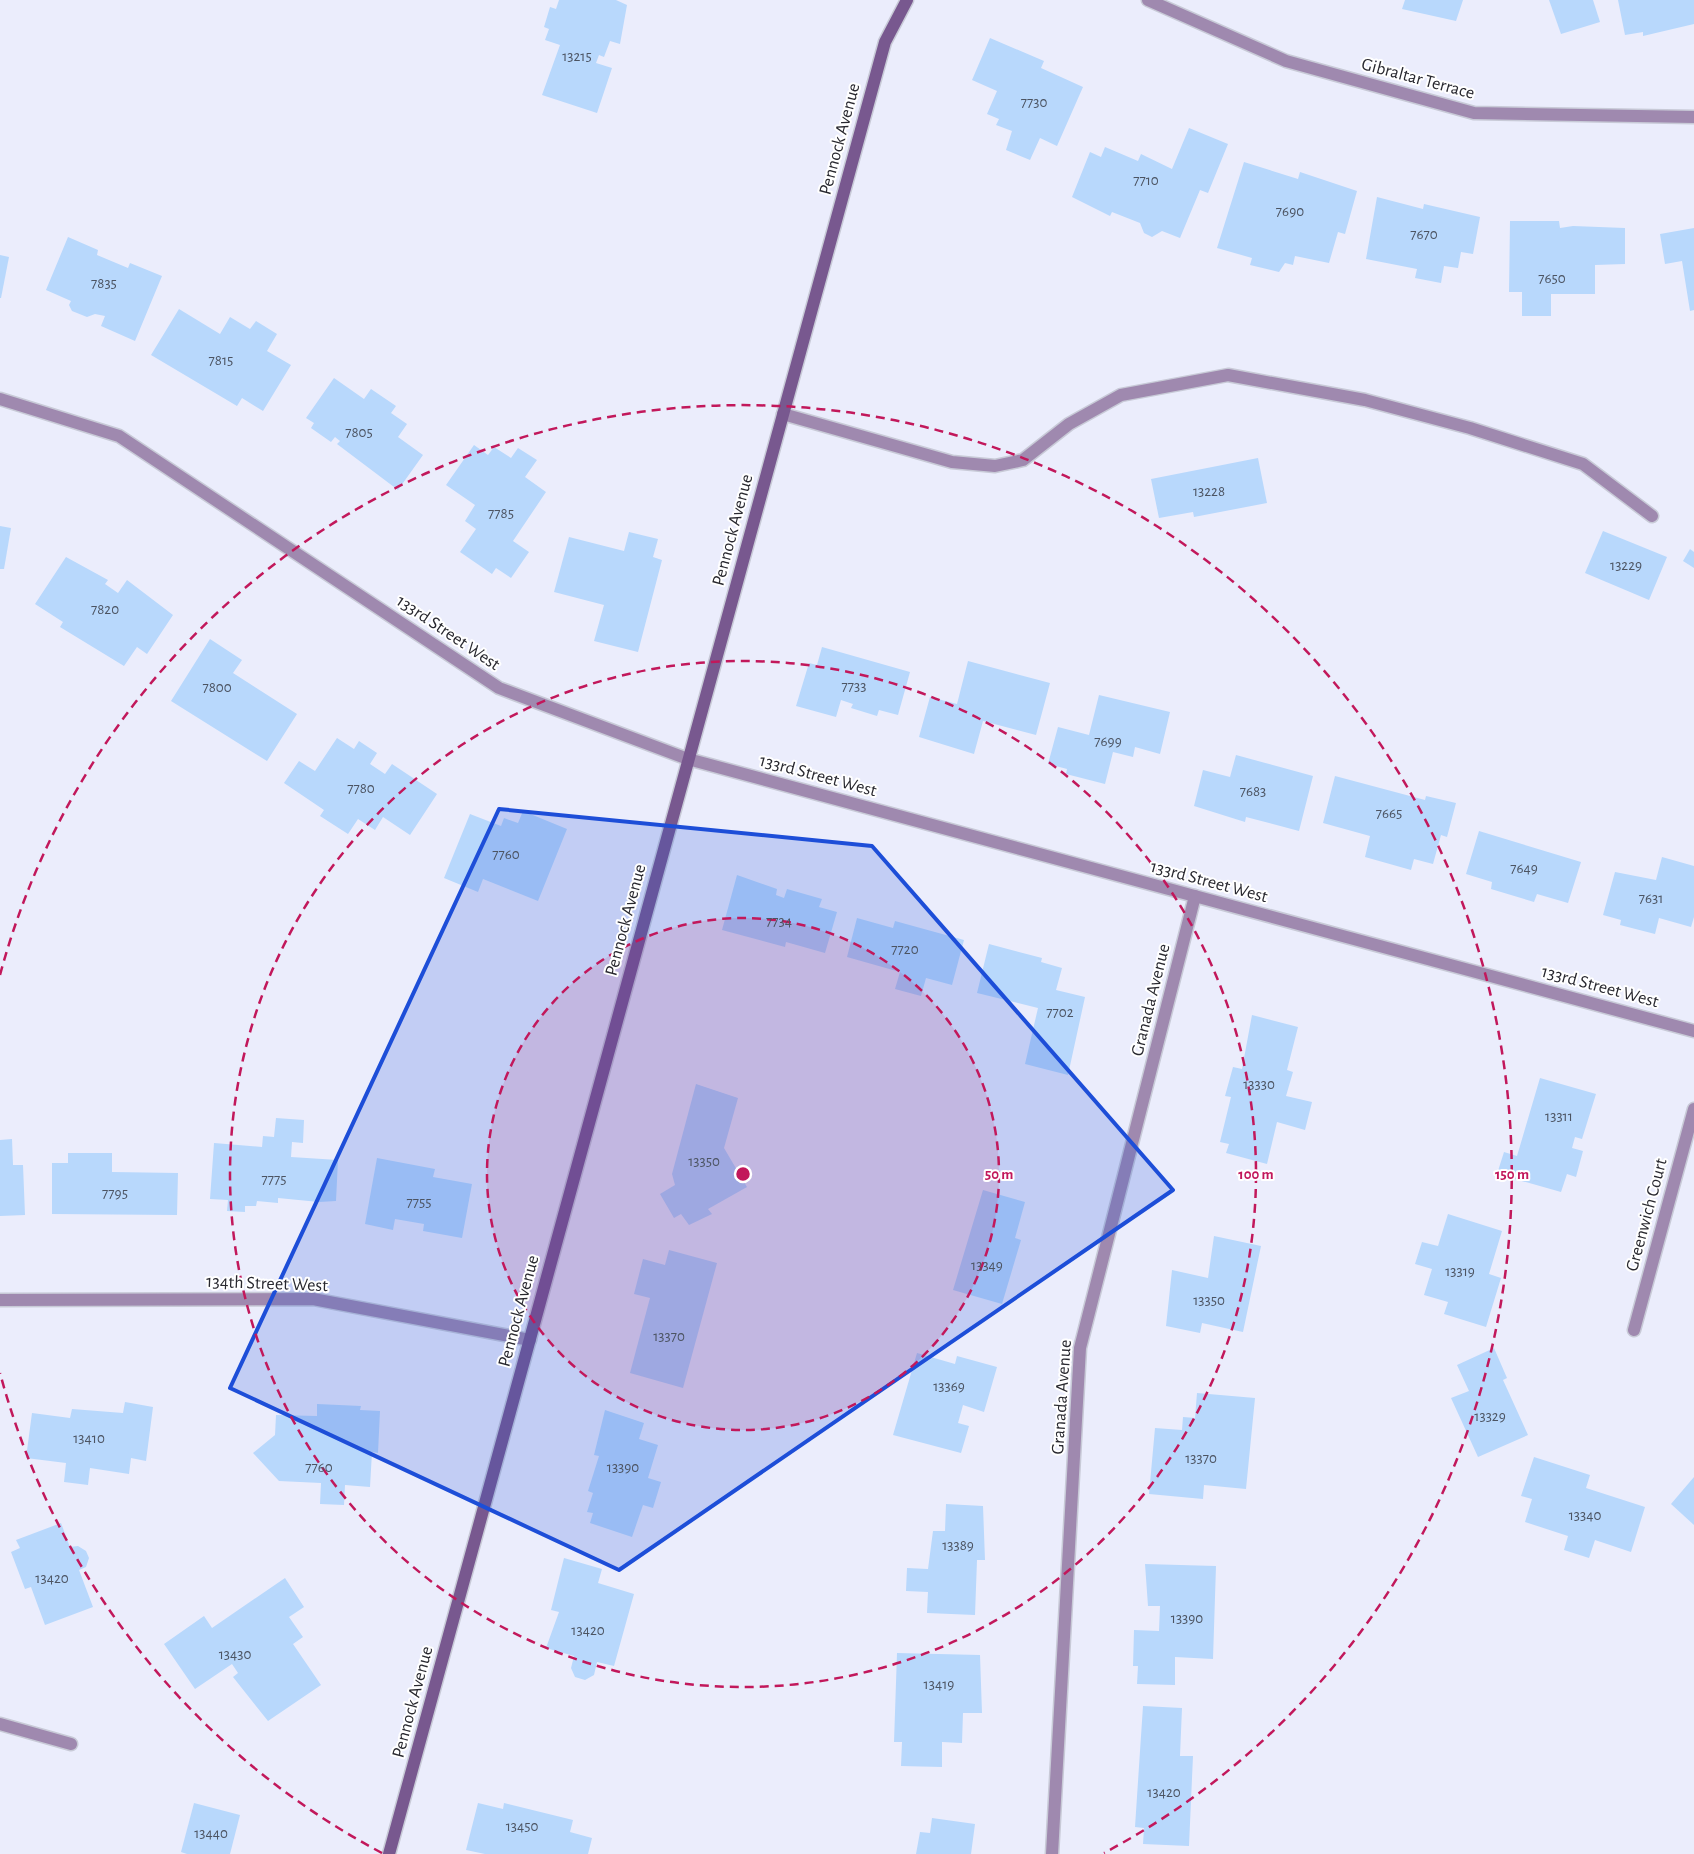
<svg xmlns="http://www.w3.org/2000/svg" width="1694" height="1854" viewBox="0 0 1694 1854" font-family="'Alegreya Sans',sans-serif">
<rect width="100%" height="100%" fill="#ebedfc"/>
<g fill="#b8d8fc">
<polygon points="559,0 616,0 627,5 620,44 610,41 604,57 599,55 596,63 612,68 597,113 542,95 560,45 545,40 549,29 544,27 550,7 556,9"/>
<polygon points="1405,0 1463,0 1456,21 1402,9"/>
<polygon points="1549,0 1593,0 1600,22 1561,34"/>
<polygon points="1618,0 1694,0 1694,24 1643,36 1643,32 1625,35"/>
<polygon points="990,38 1044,61 1041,68 1083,87 1057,146 1040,138 1030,160 1006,150 1012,131 996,125 999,119 987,114 997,91 972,80"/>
<polygon points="1189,128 1228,144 1208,193 1200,190 1180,238 1162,231 1152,237 1144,233 1140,223 1112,212 1110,216 1072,197 1090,152 1101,157 1105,147 1138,161 1141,154 1172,169"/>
<polygon points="1244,162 1298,179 1300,172 1357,191 1345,234 1338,232 1329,263 1295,256 1293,265 1285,263 1279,272 1250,265 1252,258 1217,248"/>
<polygon points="1377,197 1423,209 1424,204 1480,217 1473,254 1461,252 1458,268 1444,266 1441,283 1415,278 1417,269 1366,259"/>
<polygon points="1510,221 1559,221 1560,228 1573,226 1625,228 1625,264 1595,265 1595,294 1551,294 1551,316 1522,316 1522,292 1509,292"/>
<polygon points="1694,228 1694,310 1690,311 1682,261 1665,264 1660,234"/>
<polygon points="68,237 98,250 97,255 128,268 130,263 162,276 135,341 101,326 105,316 95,314 87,317 72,311 69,305 71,301 46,290"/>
<polygon points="0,255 9,257 1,298 0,298"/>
<polygon points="179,309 220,334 230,317 250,329 256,321 277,334 267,351 291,365 263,411 242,398 237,406 151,355"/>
<polygon points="334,378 364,399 371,389 396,406 391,413 407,424 398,437 423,455 398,490 337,444 340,441 335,437 331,442 311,428 314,423 306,418"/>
<polygon points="474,445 488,455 494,447 511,458 518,448 537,460 525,477 546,492 513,541 529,552 511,578 496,568 492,574 460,552 476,529 465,521 475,505 446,485"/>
<polygon points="1258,458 1267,503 1194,517 1193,512 1159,518 1151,479"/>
<polygon points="0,526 11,528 4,569 0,569"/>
<polygon points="1603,531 1667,557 1649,600 1585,573"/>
<polygon points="629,532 658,539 653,557 662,560 638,652 594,641 604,605 554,592 569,537 624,551"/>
<polygon points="1690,549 1694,552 1694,568 1683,561"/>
<polygon points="66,557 108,580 105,584 118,593 127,580 173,615 147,654 137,647 124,666 60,627 63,622 35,604"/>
<polygon points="210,639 242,660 233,673 297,714 267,761 171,701"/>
<polygon points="822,647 910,672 898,715 879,710 877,716 851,708 853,704 841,700 836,717 796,706 809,663 817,665"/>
<polygon points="968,661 1050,683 1036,735 983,721 974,754 919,737 930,697 957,704"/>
<polygon points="1099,695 1170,712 1160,754 1135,747 1133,757 1113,752 1105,784 1066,774 1067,769 1048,764 1058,727 1089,735"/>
<polygon points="337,738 354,749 359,741 377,753 370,764 385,774 392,764 437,794 410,835 383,817 375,830 358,819 348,834 320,816 324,810 284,783 299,761 315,771"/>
<polygon points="1236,755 1313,776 1299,831 1246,817 1245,822 1194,806 1203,770 1230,777"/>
<polygon points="1335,776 1425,800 1426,796 1456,803 1447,837 1441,835 1433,864 1414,859 1411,870 1365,857 1370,836 1323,823"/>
<polygon points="523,811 567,829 538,901 483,879 478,892 444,878 470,814 501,826 504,818 518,823"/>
<polygon points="1479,831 1581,862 1568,903 1537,894 1534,902 1491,889 1492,882 1466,874"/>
<polygon points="1662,857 1694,866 1694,917 1691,927 1659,918 1655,934 1620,925 1621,920 1603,915 1615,872 1656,880"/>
<polygon points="737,875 777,889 776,895 784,898 787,889 822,899 819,907 837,912 825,953 786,942 785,947 722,930"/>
<polygon points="857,918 893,928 895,921 964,940 952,985 926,978 921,996 895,989 900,972 847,957"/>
<polygon points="989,944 1042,958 1041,962 1062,968 1056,990 1085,997 1068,1075 1025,1064 1038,1008 977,993"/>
<polygon points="1252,1015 1298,1027 1287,1070 1293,1072 1286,1096 1312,1102 1305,1130 1277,1122 1267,1164 1226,1153 1229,1144 1220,1142 1231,1097 1225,1096 1233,1067 1242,1069"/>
<polygon points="1540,1078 1596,1094 1582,1139 1575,1137 1572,1148 1583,1151 1576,1177 1567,1174 1561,1192 1497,1174 1504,1152 1517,1156"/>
<polygon points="696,1084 738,1098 724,1148 747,1187 708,1209 712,1214 689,1225 681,1214 674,1218 660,1194 675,1185 672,1174"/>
<polygon points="276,1118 304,1120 303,1143 292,1142 291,1157 338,1160 336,1201 319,1202 278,1198 278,1203 257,1201 256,1206 245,1206 245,1212 227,1211 228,1200 210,1199 214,1143 262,1147 263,1136 274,1137"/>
<polygon points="12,1139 13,1165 23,1165 25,1215 0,1216 0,1140"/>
<polygon points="68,1153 112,1153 112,1172 178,1173 177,1215 52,1214 52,1163 68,1163"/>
<polygon points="377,1158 435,1169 433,1177 472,1184 462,1238 423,1231 424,1224 395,1219 393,1230 365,1224"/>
<polygon points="983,1190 1025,1202 1015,1238 1021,1240 1002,1304 953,1290"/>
<polygon points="1448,1214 1502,1231 1489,1274 1501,1278 1486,1327 1444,1314 1448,1302 1424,1295 1432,1269 1415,1264 1422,1242 1438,1246"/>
<polygon points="1214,1236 1261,1246 1243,1332 1202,1323 1200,1333 1166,1326 1172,1270 1208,1278"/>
<polygon points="669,1250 717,1263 683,1388 630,1373 650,1298 634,1294 643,1259 665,1265"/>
<polygon points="1494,1348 1507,1378 1503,1380 1528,1435 1478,1457 1451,1398 1469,1391 1457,1365"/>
<polygon points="917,1353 955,1364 957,1356 997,1367 984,1412 963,1405 958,1423 969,1426 961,1453 893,1435"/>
<polygon points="1197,1393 1255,1398 1246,1489 1204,1485 1203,1499 1149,1494 1155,1428 1182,1430 1183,1417 1195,1418"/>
<polygon points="125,1402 153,1407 146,1461 131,1458 129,1474 90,1468 88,1485 64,1482 66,1463 26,1458 32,1413 70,1418 72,1409 123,1413"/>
<polygon points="317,1404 361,1406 360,1410 380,1411 378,1453 372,1452 370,1487 345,1485 344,1505 320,1504 321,1483 279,1481 253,1453 275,1435 276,1415 317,1416"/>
<polygon points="605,1410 644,1423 639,1439 658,1445 648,1478 661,1482 653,1508 643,1505 632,1537 590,1523 593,1513 587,1512 593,1493 588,1491 599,1456 594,1455"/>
<polygon points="1534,1457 1590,1475 1586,1488 1645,1507 1631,1552 1595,1540 1589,1558 1564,1550 1568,1536 1525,1522 1532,1499 1521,1496"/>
<polygon points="1694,1477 1694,1525 1671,1504"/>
<polygon points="946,1504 983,1506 985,1560 977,1560 975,1615 927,1613 928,1592 906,1591 907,1568 928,1569 933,1531 945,1531"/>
<polygon points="61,1523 70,1547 78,1546 86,1551 89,1558 86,1567 79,1570 93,1607 45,1625 31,1587 25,1589 11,1552 20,1548 16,1540"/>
<polygon points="564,1558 602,1569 598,1583 634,1594 614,1666 597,1662 594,1675 585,1680 575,1677 571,1668 574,1656 546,1648 559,1612 551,1610"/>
<polygon points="1145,1564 1216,1566 1213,1659 1175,1657 1175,1685 1137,1684 1138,1666 1133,1666 1134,1630 1159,1631 1160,1606 1148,1606"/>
<polygon points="285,1578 304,1607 289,1617 303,1637 293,1644 321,1685 268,1721 233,1677 238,1673 232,1664 195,1689 164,1644 204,1616 212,1628"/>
<polygon points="897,1653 980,1655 982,1713 963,1713 962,1743 942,1742 942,1767 901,1766 902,1742 894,1742"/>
<polygon points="1143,1706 1182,1708 1180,1756 1193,1756 1189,1846 1143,1844 1144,1828 1135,1827"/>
<polygon points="194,1803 240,1815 230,1854 187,1854 181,1852"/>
<polygon points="478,1803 503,1809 504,1803 573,1820 570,1832 592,1838 588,1854 485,1854 466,1850"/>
<polygon points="932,1818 975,1824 971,1854 916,1854 920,1832 930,1833"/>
</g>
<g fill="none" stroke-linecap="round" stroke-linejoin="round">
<g stroke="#c8cad7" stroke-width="15">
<polyline id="lane" points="783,414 952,462 995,466 1023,460 1069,424 1121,395 1228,375 1365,400 1470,428 1583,464 1652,516"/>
</g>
<g stroke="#c8cad7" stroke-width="15">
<g id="street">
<polyline points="1148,0 1286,61 1474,113 1694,117"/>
<polyline points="0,399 119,436 499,688 688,759 1694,1031"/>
<polyline points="0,1300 313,1299 530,1340"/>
<polyline points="1634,1330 1694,1109"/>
<polyline points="0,1724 71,1744"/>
<polyline points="1052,1854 1080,1348 1195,896"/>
</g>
</g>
<g stroke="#c8cad7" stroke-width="15">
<polyline id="secondary" points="389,1854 885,42 907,0"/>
</g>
<use href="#lane" stroke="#9f89af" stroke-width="12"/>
<use href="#street" stroke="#9f89af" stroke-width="12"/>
<use href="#secondary" stroke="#78588f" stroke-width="12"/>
</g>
<path fill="#1d4ed8" fill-opacity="0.2" stroke="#1d4ed8" stroke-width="4" stroke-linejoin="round" d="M499,809l373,37 301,344 -554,380 -389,-182z"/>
<circle cx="743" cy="1174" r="256" fill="#c2185b" fill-opacity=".12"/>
<g fill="none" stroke="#c2185b" stroke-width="2.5" stroke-dasharray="9 6">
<circle cx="743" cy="1174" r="256"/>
<circle cx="743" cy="1174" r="513"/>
<path d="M382 1853A769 769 0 0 1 0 1373M0 975A769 769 0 1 1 1104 1853"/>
</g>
<g text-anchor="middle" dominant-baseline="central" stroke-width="4" stroke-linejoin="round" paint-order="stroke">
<g font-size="15" fill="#4c5462">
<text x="577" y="56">13215</text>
<text x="1034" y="102">7730</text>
<text x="1146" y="180">7710</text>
<text x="1290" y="211">7690</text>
<text x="1424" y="234">7670</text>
<text x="1552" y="278">7650</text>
<text x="104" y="283">7835</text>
<text x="221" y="360">7815</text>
<text x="359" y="432">7805</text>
<text x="1209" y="491">13228</text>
<text x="501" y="513">7785</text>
<text x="1626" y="565">13229</text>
<text x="105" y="609">7820</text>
<text x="854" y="686">7733</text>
<text x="217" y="687">7800</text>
<text x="1108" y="741">7699</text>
<text x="361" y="788">7780</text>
<text x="1253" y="791">7683</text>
<text x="1389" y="813">7665</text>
<text x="506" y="854">7760</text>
<text x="1524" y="868">7649</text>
<text x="1651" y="898">7631</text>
<text x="779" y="921">7734</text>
<text x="905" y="949">7720</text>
<text x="1060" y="1012">7702</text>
<text x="1259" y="1084">13330</text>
<text x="1559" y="1116">13311</text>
<text x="704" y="1161">13350</text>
<text x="274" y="1179">7775</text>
<text x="115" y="1193">7795</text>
<text x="419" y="1202">7755</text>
<text x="987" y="1265">13349</text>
<text x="1460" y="1271">13319</text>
<text x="1209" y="1300">13350</text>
<text x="669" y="1336">13370</text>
<text x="949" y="1386">13369</text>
<text x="1490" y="1416">13329</text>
<text x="89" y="1438">13410</text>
<text x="1201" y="1458">13370</text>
<text x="319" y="1467">7760</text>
<text x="623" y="1467">13390</text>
<text x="1585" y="1515">13340</text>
<text x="958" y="1545">13389</text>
<text x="52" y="1578">13420</text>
<text x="1187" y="1618">13390</text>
<text x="588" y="1630">13420</text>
<text x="235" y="1654">13430</text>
<text x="939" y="1684">13419</text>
<text x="1164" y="1792">13420</text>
<text x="522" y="1826">13450</text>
<text x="211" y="1833">13440</text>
</g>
<g font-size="18" fill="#28282f" stroke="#fff">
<text transform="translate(1418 79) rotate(15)">Gibraltar Terrace</text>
<text transform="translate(840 139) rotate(-75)">Pennock Avenue</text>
<text transform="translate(733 530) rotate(-75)">Pennock Avenue</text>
<text transform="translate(448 633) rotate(34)">133rd Street West</text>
<text transform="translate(818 776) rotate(15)">133rd Street West</text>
<text transform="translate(1209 882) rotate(15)">133rd Street West</text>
<text transform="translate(626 920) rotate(-75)">Pennock Avenue</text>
<text transform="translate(1600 987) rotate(15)">133rd Street West</text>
<text transform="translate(1151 1000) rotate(-76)">Granada Avenue</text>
<text transform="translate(1647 1215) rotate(-75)">Greenwich Court</text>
<text transform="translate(267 1284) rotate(2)">134th Street West</text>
<text transform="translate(519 1311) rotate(-75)">Pennock Avenue</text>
<text transform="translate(1062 1397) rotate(-86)">Granada Avenue</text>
<text transform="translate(413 1702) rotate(-75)">Pennock Avenue</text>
</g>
</g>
<circle cx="743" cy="1174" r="8" fill="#c2185b" stroke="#fff" stroke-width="2.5"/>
<g font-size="15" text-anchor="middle" font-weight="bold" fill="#c2185b" stroke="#fff" stroke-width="4" stroke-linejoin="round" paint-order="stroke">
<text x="999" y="1179">50 m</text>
<text x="1256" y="1179">100 m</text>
<text x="1512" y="1179">150 m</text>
</g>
</svg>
